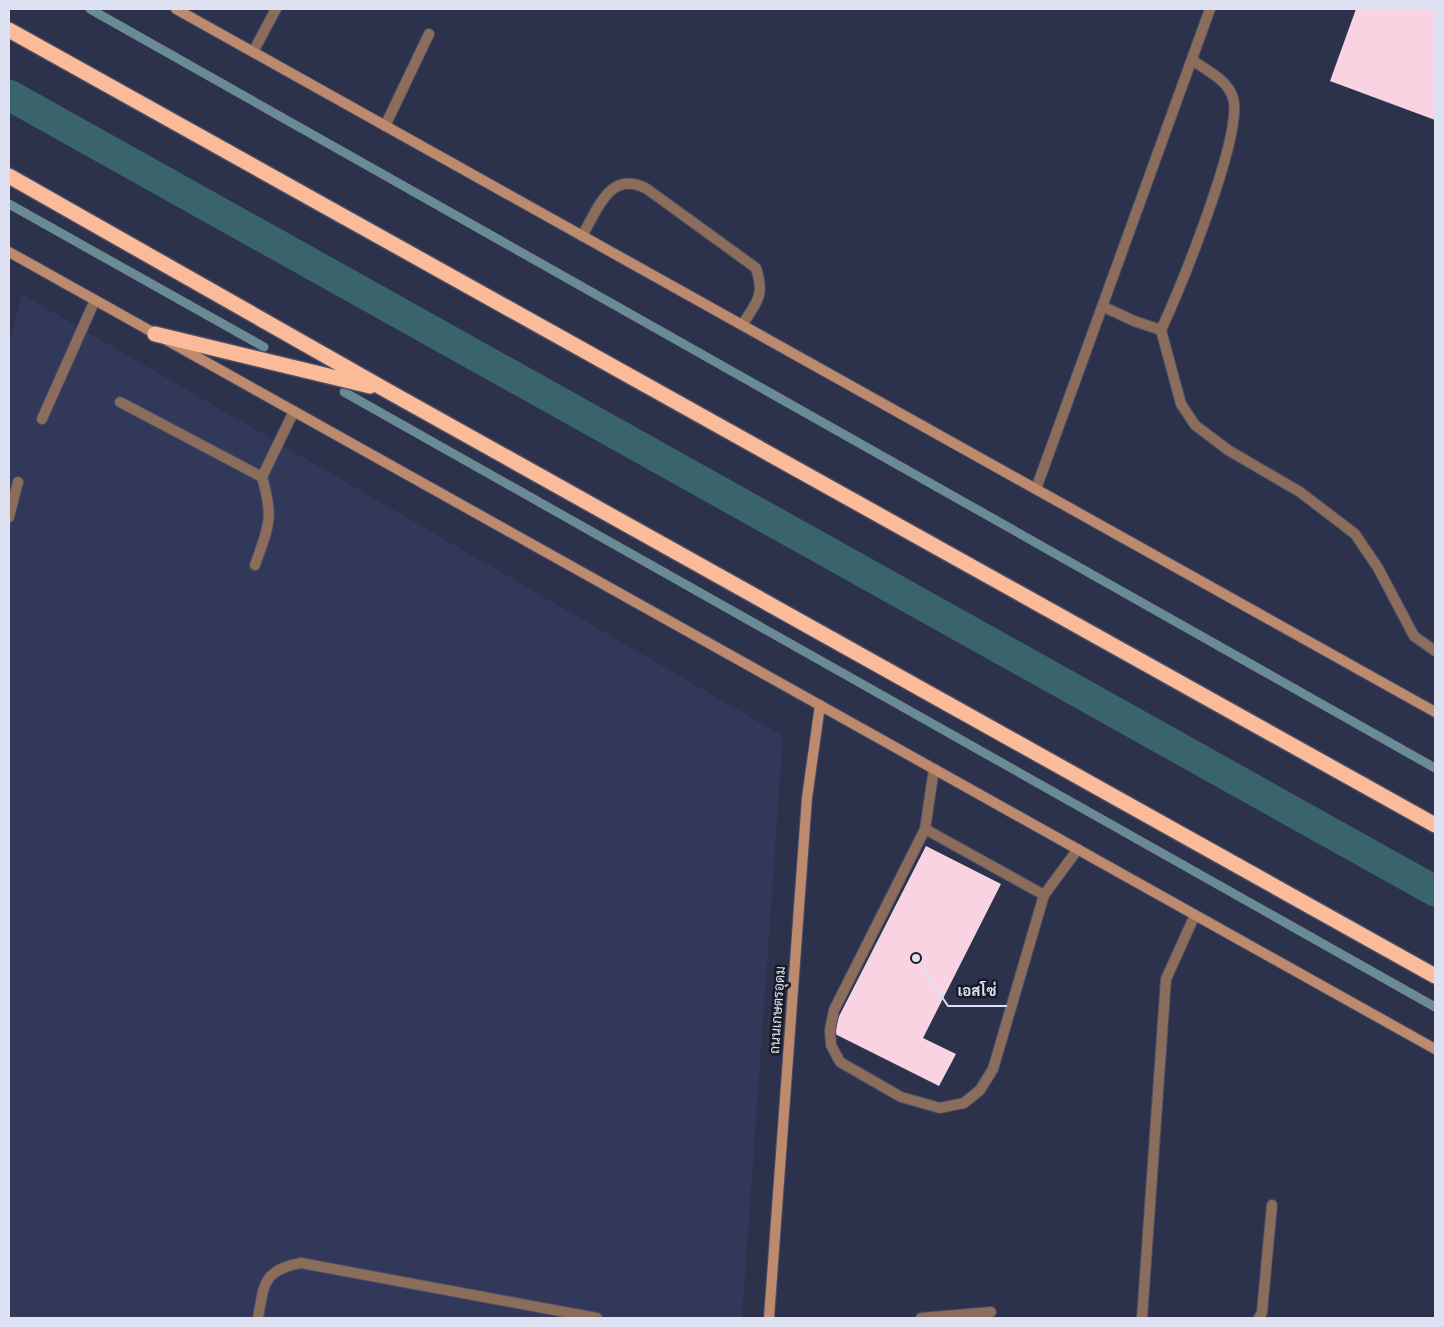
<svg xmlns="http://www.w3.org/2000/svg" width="1444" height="1327" viewBox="0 0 1444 1327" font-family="Raleway,Sarabun,sans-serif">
<rect width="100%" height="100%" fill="#2c324c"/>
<polygon fill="#313859" points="22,294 783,736 742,1318 9,1318 9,345"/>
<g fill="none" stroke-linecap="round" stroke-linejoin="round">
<g stroke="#6a8a94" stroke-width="9">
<polyline points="90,9 1435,768"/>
<polyline points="9,204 264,347"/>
<polyline points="344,392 1435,1007"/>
</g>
<polyline stroke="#39646c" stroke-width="31" points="9,95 1435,891"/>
</g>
<g fill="#fad3e3">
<polygon points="1356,9 1435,10 1435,120 1330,81"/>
<polygon points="926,846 1001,884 923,1038 956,1054 939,1086 831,1032"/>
</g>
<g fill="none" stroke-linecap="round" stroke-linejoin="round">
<g stroke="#484e67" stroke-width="12">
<g id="lane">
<polyline points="253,52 276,9"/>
<polyline points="385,126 429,34"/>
<path d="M582,236c16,-27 28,-67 65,-47l109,79c9,28 1,34 -14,57"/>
<path d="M1104,307l30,14 27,9c18,-39 83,-196 72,-232 -5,-18 -27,-28 -41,-38"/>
<polyline points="1161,330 1181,404 1195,425 1228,450 1300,492 1355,534 1378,568 1414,636 1435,651"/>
<polyline points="120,402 262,477"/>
<polyline points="42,419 95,300"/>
<polyline points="1036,489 1210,9"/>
<polyline points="9,517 18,482"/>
<path d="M255,565c14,-40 19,-46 7,-88l32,-66"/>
<polyline points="934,769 925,829 834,1010 830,1030 831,1045 840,1062 901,1097 940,1108 964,1103 980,1090 993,1069 1044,895 1078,849"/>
<polyline points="925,829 1044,895"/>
<path d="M258,1318c6,-34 5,-48 43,-55l296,55"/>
<polyline points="921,1318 991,1312"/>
<polyline points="1142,1318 1166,979 1195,915"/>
<polyline points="1259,1318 1262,1312 1272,1205"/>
</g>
</g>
<g stroke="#484e67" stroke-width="12">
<g id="secondary">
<polyline points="176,9 1435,712"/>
<polyline points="9,252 1435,1049"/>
<polyline points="769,1318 807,798 820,705"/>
</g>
</g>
<g stroke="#484e67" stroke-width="18">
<g id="highway">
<polyline points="9,30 1435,825"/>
<polyline points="9,176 386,390 1435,976"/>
<polyline points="155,334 370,386"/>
</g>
</g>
<use href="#lane" stroke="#8c6c5a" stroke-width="10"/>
<use href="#secondary" stroke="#bd8a6e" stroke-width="10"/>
<use href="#highway" stroke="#fbbb98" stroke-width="15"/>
</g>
<g text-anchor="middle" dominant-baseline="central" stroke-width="5" stroke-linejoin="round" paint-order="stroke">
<g font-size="14" fill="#dde1f2" stroke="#181b27">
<text transform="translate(777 1010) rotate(-86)">ถนนเกษตรอุดม</text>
</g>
</g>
<path fill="none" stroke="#dde1f2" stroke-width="2" d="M916 958L948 1006H1007"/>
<circle fill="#dde1f2" stroke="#181b27" stroke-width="2" cx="916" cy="958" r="5"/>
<g font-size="15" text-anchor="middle" font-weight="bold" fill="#dde1f2" stroke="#181b27" stroke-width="5" stroke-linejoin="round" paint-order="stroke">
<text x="977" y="996">เอสโซ่</text>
</g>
<rect width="1444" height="1327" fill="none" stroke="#dde1f2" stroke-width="20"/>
</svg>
